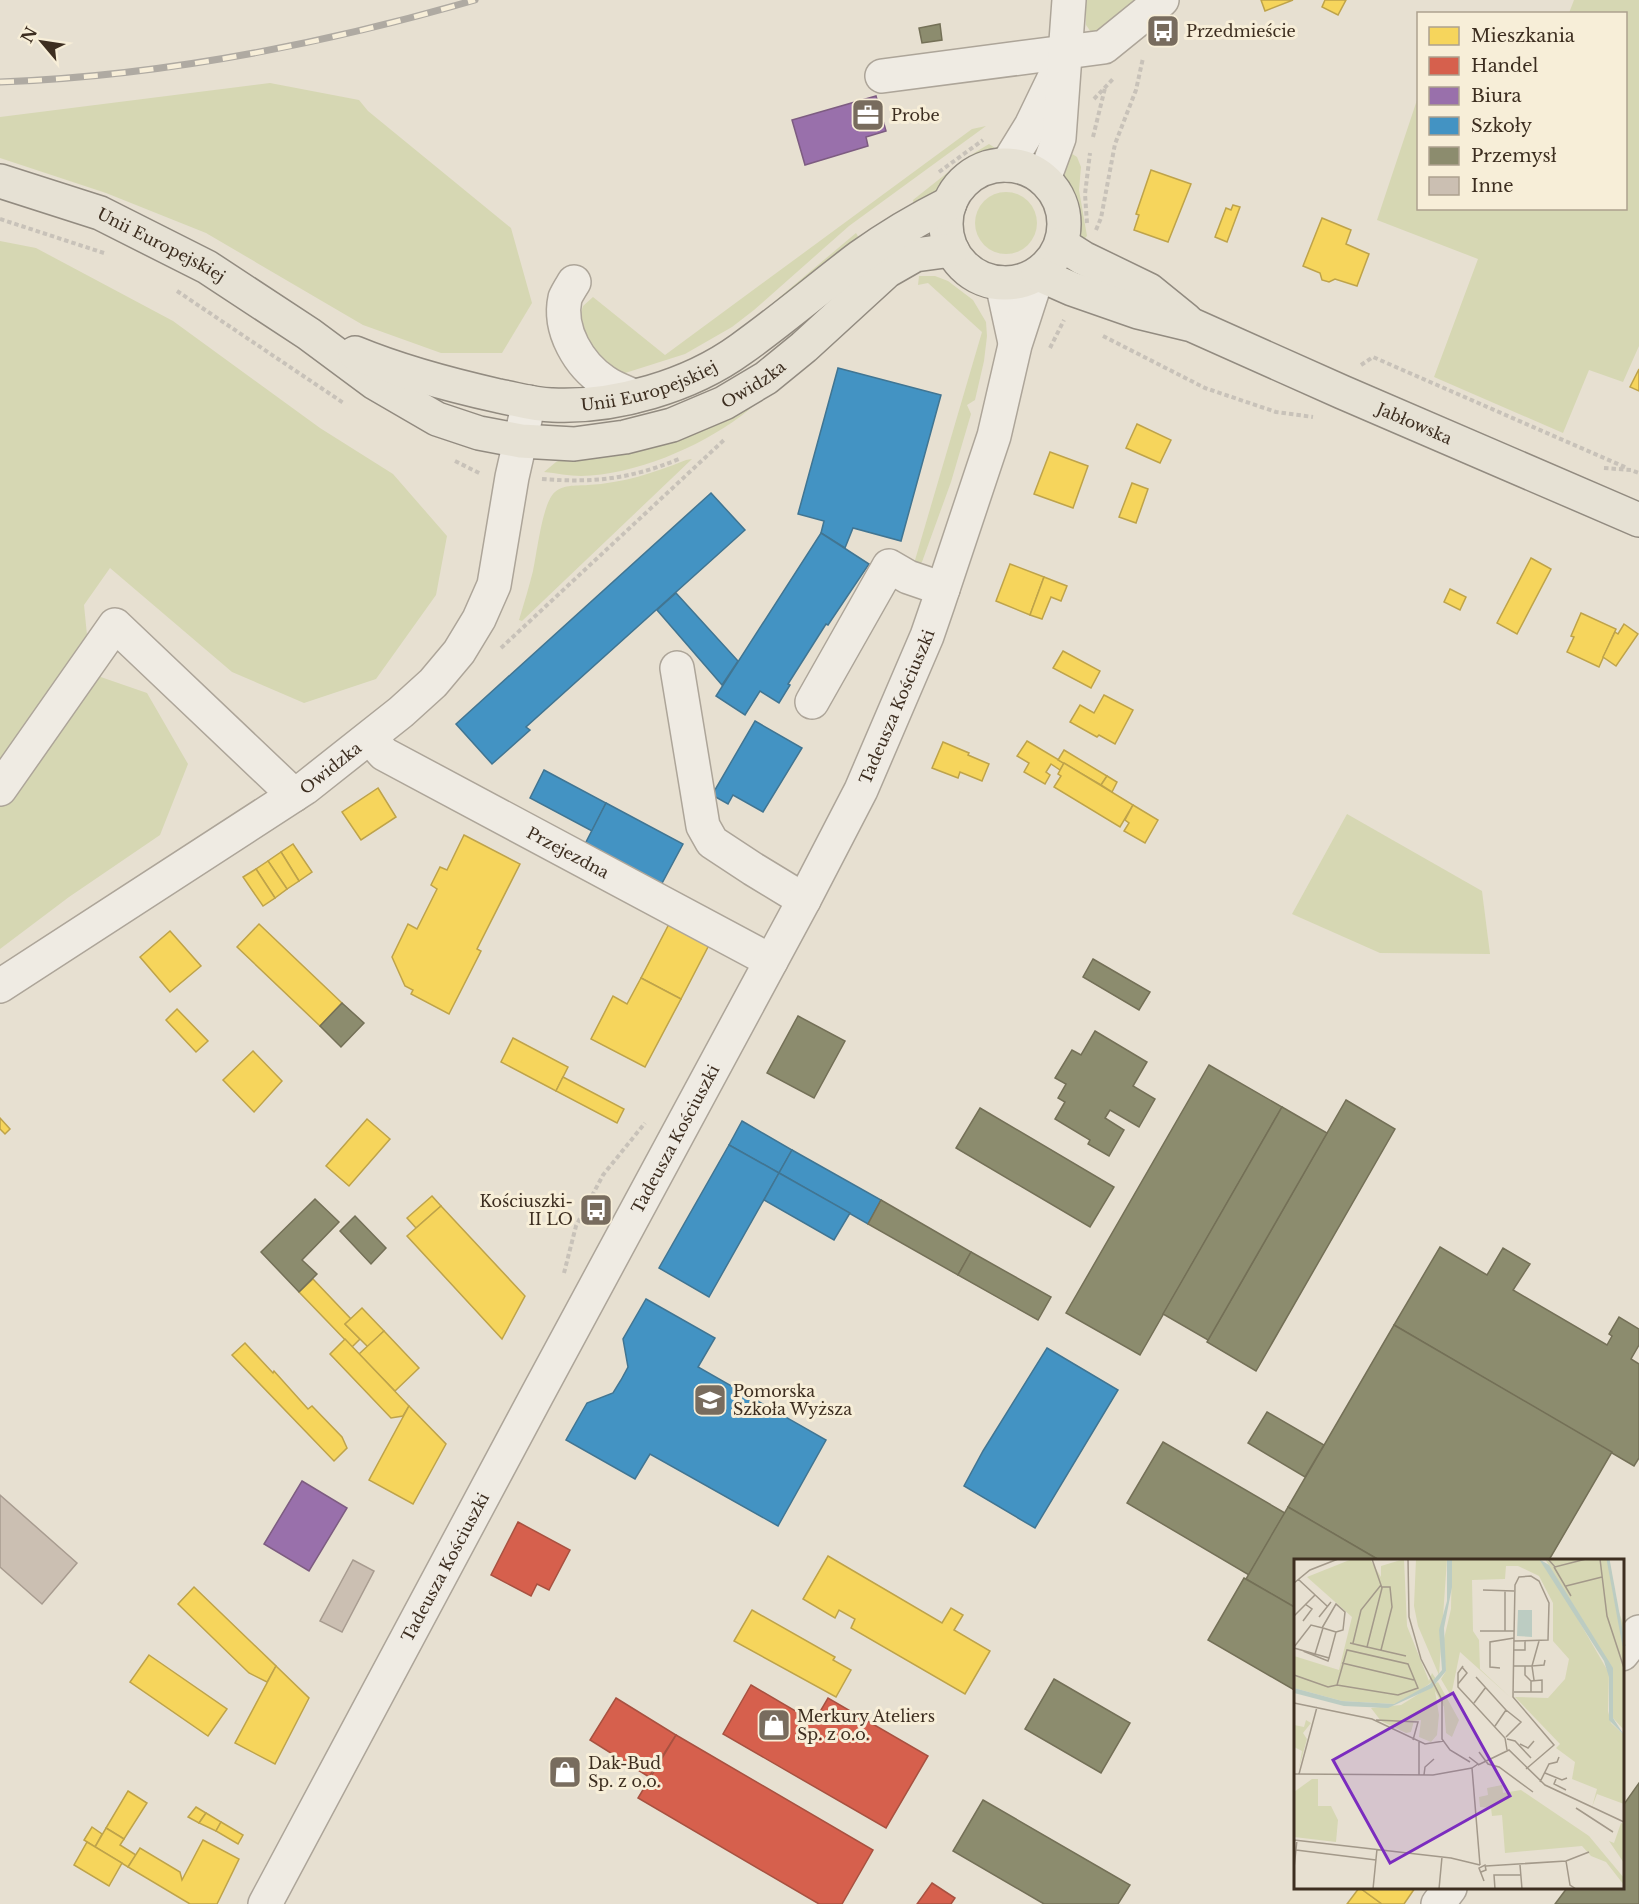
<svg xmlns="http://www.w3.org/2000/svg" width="1639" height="1904" viewBox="0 0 1639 1904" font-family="'Libre Baskerville',serif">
<rect width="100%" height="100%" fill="#e7e0d1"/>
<g fill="#d6d7b3">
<polygon points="1086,0 1139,0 1099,31 1091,32 1086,25"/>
<polygon points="1574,0 1639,0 1639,346 1623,382 1589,370 1563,433 1434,377 1478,259 1377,220 1418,97 1418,208 1626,208 1626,14 1569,13"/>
<polygon points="270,83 359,100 368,111 511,228 532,303 502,353 441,353 363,325 206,233 106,193 0,158 0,117"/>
<polygon points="986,126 849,226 754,310 732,327 685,354 622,374 604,365 585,336 581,313 583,306 593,297 665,355 972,129"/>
<polygon points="989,144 995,148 1001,145 999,153 968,167 947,186 914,207 913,200 966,158"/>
<polygon points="1066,150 1077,157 1081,167 1079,190 1087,236 1082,241 1064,176"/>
<circle cx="1006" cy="223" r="31"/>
<polygon points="856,233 859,238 741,339 697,358 736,334"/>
<polygon points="0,241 36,248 173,321 320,428 393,474 447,536 436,595 376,679 304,703 232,672 110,568 84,605 88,645 69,666 147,693 188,764 160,835 69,897 0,949"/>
<polygon points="919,276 935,276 948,281 973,300 986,322 987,336 984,361 975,400 967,405 971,414 951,482 922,562 913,567 982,332 928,283 918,285"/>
<path d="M779,383c-12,11 -25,23 -38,33 -43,32 -107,59 -160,60 -12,0 -25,-3 -37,-4l12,-10 11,-5z"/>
<path d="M692,459l-170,162 -3,-1c5,-17 10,-33 14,-49 4,-18 9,-64 20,-77 9,-10 22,-8 35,-9 35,-2 66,-12 98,-25z"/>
<polygon points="1347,814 1482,891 1490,954 1380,953 1292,914"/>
</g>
<g fill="#f6d55c" stroke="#bea34a" stroke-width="1.5">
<polygon points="1261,0 1293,0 1265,11"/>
<polygon points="1325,0 1346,0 1338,15 1322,7"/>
<polygon points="1151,170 1191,184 1168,242 1134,230 1139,215 1136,214"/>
<polygon points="1233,205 1240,207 1227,242 1215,237 1226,208 1231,210"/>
<polygon points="1322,218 1351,230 1346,244 1369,254 1357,286 1335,279 1329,282 1322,280 1320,273 1303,266"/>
<polygon points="1639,369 1639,391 1630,387"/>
<polygon points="1137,424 1171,440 1160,463 1126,448"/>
<polygon points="1050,452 1088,466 1073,508 1034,494"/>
<polygon points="1132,483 1148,489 1136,523 1119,517"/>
<polygon points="1531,558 1551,569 1517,634 1497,623"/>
<polygon points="1010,564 1044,577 1030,615 996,601"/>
<polygon points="1044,577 1067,586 1061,601 1051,597 1042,619 1030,615"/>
<polygon points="1450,589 1466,597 1460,610 1444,602"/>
<polygon points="1581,613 1616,629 1599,667 1567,652 1574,637 1571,636"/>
<polygon points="1624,624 1638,634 1616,666 1603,657 1615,632 1618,634"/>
<polygon points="1063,651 1100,671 1091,688 1053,668"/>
<polygon points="1104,695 1133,710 1115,744 1099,735 1097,737 1070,722 1080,705 1094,713"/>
<polygon points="1027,741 1064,763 1060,770 1051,764 1046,772 1050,775 1045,784 1024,772 1029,763 1017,756"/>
<polygon points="943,742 969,753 968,755 989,764 982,781 960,772 958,778 932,768"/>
<polygon points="1064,750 1107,776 1101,785 1058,760"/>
<polygon points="1064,763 1133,805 1120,827 1054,787 1061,776 1058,774"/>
<polygon points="1107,776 1117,782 1112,792 1101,785"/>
<polygon points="378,788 396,817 361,840 342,812"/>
<polygon points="1133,805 1158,820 1145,843 1124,831 1129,823 1125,820"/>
<polygon points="464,835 520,864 477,949 481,951 449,1014 411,994 413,990 405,986 392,957 408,924 417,929 437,889 431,885 440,867 447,870"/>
<polygon points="293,844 312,872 299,881 281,852"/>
<polygon points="281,852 299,881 287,889 268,861"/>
<polygon points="268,861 287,889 275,898 256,869"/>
<polygon points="256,869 275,898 263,906 243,877"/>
<polygon points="259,924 342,1003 320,1026 237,947"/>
<polygon points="669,924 709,945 681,999 641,978"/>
<polygon points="170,931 201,966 170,992 140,957"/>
<polygon points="641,978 681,999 645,1067 591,1039 613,996 627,1004"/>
<polygon points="177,1009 208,1041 196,1052 166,1020"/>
<polygon points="513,1038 568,1067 556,1091 501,1062"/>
<polygon points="253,1051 282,1081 254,1112 223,1080"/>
<polygon points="563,1077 624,1109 617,1123 556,1091"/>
<polygon points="0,1118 10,1129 5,1134 0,1129"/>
<polygon points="367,1119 390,1139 349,1186 326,1166"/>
<polygon points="432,1196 441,1206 416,1228 407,1218"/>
<polygon points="441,1206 525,1296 502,1339 407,1236"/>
<polygon points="313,1279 351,1319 345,1324 360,1339 352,1347 299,1292"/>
<polygon points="362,1308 384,1331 368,1347 345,1324"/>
<polygon points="384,1331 419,1368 395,1391 359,1354"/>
<polygon points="345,1339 409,1406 403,1416 391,1418 330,1354"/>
<polygon points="245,1343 273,1373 274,1371 308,1409 312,1406 342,1437 347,1448 334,1461 232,1355"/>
<polygon points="409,1406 446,1444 413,1504 369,1480"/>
<polygon points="828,1556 942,1623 951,1608 963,1615 954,1630 990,1651 965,1694 851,1628 855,1619 839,1610 835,1618 803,1599"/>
<polygon points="194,1587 276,1666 267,1682 249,1673 178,1604"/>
<polygon points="752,1610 835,1657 833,1660 851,1670 836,1697 734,1641"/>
<polygon points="149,1655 227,1709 208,1736 130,1682"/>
<polygon points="276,1666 309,1698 275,1764 235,1743"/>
<polygon points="128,1791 147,1803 124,1839 106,1828"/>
<polygon points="196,1807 206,1813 199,1823 188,1817"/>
<polygon points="206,1813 221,1822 216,1831 199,1823"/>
<polygon points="221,1822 243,1835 238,1844 216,1831"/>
<polygon points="92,1827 102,1834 95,1847 84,1840"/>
<polygon points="106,1828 124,1839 120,1845 136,1855 128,1867 95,1847"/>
<polygon points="203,1840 239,1859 217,1904 190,1904 128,1867 140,1848 180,1872 182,1880"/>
<polygon points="87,1842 122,1863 109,1886 74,1865"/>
<polygon points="1359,1888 1360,1888 1382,1904 1347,1904"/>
<polygon points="1360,1888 1415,1888 1404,1904 1382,1904"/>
</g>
<g fill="#d6604d" stroke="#a85140" stroke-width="1.5">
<polygon points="518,1522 570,1550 549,1590 537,1584 531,1596 491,1575"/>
<polygon points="751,1685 814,1722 828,1698 928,1756 886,1828 723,1734"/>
<polygon points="616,1698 676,1735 649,1777 590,1740"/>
<polygon points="676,1735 873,1850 842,1904 819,1904 638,1798"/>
<polygon points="932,1883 955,1898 951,1904 917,1904"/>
</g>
<g fill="#9970ab" stroke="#7d5c81" stroke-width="1.5">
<polygon points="876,96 886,131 866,137 868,146 805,165 792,120"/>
<polygon points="302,1481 347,1508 309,1571 264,1544"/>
</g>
<g fill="#4393c3" stroke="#417592" stroke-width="1.5">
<polygon points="838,368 941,395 901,541 853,528 845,548 821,533 824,521 798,514"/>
<polygon points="711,493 745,530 526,727 530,730 492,764 456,724"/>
<polygon points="821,533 869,564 828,625 826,624 788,684 790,685 779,703 760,691 745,715 716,696"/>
<polygon points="676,593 738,661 722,685 657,610"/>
<polygon points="755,721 802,748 763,812 733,795 728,804 712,795"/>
<polygon points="544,770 606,803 592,831 530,798"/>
<polygon points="606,803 683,844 660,887 584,846"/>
<polygon points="742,1121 792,1150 779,1173 729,1145"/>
<polygon points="729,1145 779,1173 709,1297 659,1268"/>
<polygon points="792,1150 881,1200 868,1224 779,1173"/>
<polygon points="779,1173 850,1213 834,1240 764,1200"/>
<polygon points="646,1299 715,1338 698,1367 826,1440 778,1526 650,1454 635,1479 566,1440 587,1403 613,1393 621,1380 628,1367 623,1339"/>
<polygon points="1047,1348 1118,1390 1035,1528 964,1486 983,1451"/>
</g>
<g fill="#8c8c6e" stroke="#747057" stroke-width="1.5">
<polygon points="940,24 942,40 922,43 919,28"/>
<polygon points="1093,959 1150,992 1139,1010 1083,977"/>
<polygon points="342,1003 364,1023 341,1047 320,1026"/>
<polygon points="798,1016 845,1041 814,1098 767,1073"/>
<polygon points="1095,1031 1147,1062 1133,1086 1155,1099 1139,1127 1110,1110 1105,1118 1124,1130 1109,1156 1088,1144 1090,1140 1055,1119 1065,1102 1058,1098 1066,1084 1055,1078 1072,1050 1081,1055"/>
<polygon points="1209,1065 1282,1107 1140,1355 1066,1313"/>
<polygon points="1346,1100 1395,1129 1256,1371 1207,1342"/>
<polygon points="1282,1107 1327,1133 1208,1340 1163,1314"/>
<polygon points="980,1108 1114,1187 1090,1227 956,1148"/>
<polygon points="315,1199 339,1222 302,1260 317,1274 299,1292 261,1252"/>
<polygon points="881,1200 971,1252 958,1275 868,1224"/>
<polygon points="355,1216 386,1248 371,1264 340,1231"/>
<polygon points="1440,1247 1487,1275 1503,1248 1530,1264 1513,1290 1607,1345 1612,1336 1609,1334 1619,1317 1639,1329 1639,1345 1631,1359 1639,1364 1639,1458 1634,1466 1394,1325"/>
<polygon points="971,1252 1051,1297 1038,1320 958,1275"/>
<polygon points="1394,1325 1612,1452 1549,1560 1379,1560 1288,1507"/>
<polygon points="1267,1412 1324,1445 1305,1477 1248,1443"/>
<polygon points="1163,1442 1285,1513 1249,1575 1127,1503"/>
<polygon points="1288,1507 1379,1560 1296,1560 1296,1608 1246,1579"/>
<polygon points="1244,1578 1296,1608 1296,1691 1208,1640"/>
<polygon points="1054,1679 1130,1723 1101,1773 1025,1729"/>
<polygon points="1639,1783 1639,1904 1555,1904 1567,1888 1622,1888 1622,1807"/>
<polygon points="983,1800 1130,1885 1118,1904 1044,1904 953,1851"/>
</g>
<g fill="#cbbfb2" stroke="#a89c90" stroke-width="1.5">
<polygon points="0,1495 77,1563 42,1604 0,1567"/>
<polygon points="353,1560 374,1571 342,1632 320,1621"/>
</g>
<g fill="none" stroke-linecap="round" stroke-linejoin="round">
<g stroke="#ada599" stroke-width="36">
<g id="minor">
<polyline points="882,76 1104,47 1162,0"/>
<polyline points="1007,165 1031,126 1058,70"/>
<polyline points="1044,179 1059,138 1069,0"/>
<path d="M574,282c-3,5 -7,11 -9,16 -7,32 14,67 40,84 8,6 20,10 29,14"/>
<polyline points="1002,283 1015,343"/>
<polyline points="677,668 703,826 712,842 753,869 804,900"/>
<polyline points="812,702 889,566 908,577 943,589"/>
<path id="s1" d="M370,738l14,16 387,207"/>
<polyline points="0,789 115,625 294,795"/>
<path id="s2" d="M0,986l305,-198 96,-76 32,-29 26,-31 20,-33 15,-34 18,-108 17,-75"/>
<polyline points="1622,1654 1639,1632"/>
<path id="s3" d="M265,1904l272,-509 267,-495 57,-110 66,-154 11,-32 56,-168 21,-91 23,-71"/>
<polyline points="1438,1904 1450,1888"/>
</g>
</g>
<g stroke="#928b80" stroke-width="36">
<g id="major">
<circle cx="1005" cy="224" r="59"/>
<path id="s4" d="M0,181l100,32 107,54 102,67 66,49 62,36 42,14 42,8 53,3 51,-7 47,-12 52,-22 42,-25 38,-31 83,-76 28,-16 37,-5"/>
<polyline points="1061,244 1083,258 1149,290 1186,320"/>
<path id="s5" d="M1038,274l34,15 66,23 54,13 150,67 297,128"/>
<path id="s6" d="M355,353c46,19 95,32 144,43 17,3 35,9 53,9 63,3 138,-19 189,-56 41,-29 79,-62 119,-92 29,-21 58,-38 90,-54"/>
</g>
</g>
<g stroke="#c8c2b9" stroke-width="4" stroke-dasharray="4.5 3" stroke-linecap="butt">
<polyline points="1094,99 1113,79"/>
<polyline points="1093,137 1105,88"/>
<polyline points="939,172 983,140"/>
<polyline points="0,219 104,253"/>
<polyline points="1087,223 1085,194 1090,153"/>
<polyline points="1096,230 1101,218 1115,144 1136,90 1143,58"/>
<polyline points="177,291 345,404"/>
<polyline points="1103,336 1205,388 1276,412 1313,417"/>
<polyline points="1050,348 1064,320"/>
<polyline points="1361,365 1373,357 1627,468"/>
<polyline points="455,461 481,474"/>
<polyline points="1604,468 1631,470 1639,473"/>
<path d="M542,479c53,4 88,0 137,-20"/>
<polyline points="501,648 724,440"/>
<polyline points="564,1273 576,1226 603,1175 645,1123"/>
</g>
<use href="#minor" stroke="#efebe3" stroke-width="33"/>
<use href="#major" stroke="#e6e1d4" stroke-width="33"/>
<g stroke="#afaaa2" stroke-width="7">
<path id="rail" d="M0,82c162,-6 320,-37 475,-82"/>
</g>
<use href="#rail" stroke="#f7eed8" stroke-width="4.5" stroke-dasharray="14" stroke-linecap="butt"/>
</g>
<defs>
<g id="bus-square" transform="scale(1.725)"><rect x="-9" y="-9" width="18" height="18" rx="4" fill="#786c5e" stroke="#f7eed8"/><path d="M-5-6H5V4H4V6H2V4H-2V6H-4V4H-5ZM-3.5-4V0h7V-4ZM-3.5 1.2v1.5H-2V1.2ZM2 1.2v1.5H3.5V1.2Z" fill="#fff"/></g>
<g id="office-square" transform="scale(1.725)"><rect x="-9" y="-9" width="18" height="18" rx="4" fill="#786c5e" stroke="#f7eed8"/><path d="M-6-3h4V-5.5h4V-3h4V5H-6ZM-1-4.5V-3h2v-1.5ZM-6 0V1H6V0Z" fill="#fff"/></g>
<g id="university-square" transform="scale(1.725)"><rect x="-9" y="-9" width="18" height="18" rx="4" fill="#786c5e" stroke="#f7eed8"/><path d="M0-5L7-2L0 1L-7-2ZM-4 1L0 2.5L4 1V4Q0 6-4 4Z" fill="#fff"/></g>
<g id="shop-square" transform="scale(1.725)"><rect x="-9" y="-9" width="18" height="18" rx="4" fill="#786c5e" stroke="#f7eed8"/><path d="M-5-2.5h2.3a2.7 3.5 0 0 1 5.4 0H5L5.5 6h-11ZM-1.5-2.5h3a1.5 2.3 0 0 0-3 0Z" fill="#fff"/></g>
</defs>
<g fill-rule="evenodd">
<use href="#bus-square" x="1163" y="31"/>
<use href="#office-square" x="868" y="115"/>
<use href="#bus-square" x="596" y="1210"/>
<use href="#university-square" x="710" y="1400"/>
<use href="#shop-square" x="774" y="1725"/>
<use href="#shop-square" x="565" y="1772"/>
</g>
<g text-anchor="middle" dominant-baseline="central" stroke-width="6" stroke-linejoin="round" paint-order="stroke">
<g font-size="16" fill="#3d2e20" stroke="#f7eed8" text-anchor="start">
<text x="1186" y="31">Przedmieście</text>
<text x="891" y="115">Probe</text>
<text x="573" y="1201" text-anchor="end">Kościuszki-<tspan x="573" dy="18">II LO</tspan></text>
<text x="733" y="1391">Pomorska<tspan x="733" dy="18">Szkoła Wyższa</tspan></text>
<text x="797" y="1716">Merkury Ateliers<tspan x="797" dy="18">Sp. z o.o.</tspan></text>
<text x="588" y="1763">Dak-Bud<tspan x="588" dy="18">Sp. z o.o.</tspan></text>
</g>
<g font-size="16" fill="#3d2e20" stroke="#f7eed8">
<text stroke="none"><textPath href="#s4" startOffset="174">Unii Europejskiej</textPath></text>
<text stroke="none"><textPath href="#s6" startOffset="304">Unii Europejskiej</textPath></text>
<text stroke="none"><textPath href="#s4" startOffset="832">Owidzka</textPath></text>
<text stroke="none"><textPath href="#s5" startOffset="406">Jabłowska</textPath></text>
<text stroke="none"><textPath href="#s3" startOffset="1354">Tadeusza Kościuszki</textPath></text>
<text stroke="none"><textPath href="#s2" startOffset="396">Owidzka</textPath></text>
<text stroke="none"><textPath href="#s1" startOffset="230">Przejezdna</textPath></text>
<text stroke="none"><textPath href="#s3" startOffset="868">Tadeusza Kościuszki</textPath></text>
<text stroke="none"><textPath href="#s3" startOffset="382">Tadeusza Kościuszki</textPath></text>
</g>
</g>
<g transform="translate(1294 1559)">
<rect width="330" height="330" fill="#e7e0d1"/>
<path d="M58,0h18l11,18v-11l23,-7 3,67 22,55 3,-8 4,6 -24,17 -18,8 -52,-3 -48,-13v-32l45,14 13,-53 -45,-40zM122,0h31l-8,116 -21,-49 -4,-20zM158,0h87l11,12 59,102 -1,38 3,12 13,12v69l-27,-10 -5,13 5,-18 -25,-10 3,-17 -19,-14 4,-4 -45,-47 33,1 17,-19 4,-20 -16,-18v-38l-14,-27 -21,-10h-12l-1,13 -33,1 1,51 6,9 1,29 30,28 -50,-45 -9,44 -10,-17 5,-8 -3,-28 8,-34zM251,0h64l6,42 9,25v104l-11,-12 -1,-50zM144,123l21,38 -7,17 -6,-4 -2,-26 -9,-16 4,24 -2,20 -6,7 -12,-5 2,-17 -7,1 -3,11 -5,1 -25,-12 -10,-13 30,-3zM12,161l5,3 -8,10 4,6 -8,29 3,-17 -8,-4v-22l10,2zM18,220h6v27h13l7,14 -2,22 -42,-5v-45zM208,226l1,8 18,-3 68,46 35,42v7l-18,-23 -15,-6 -9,-10 -77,7 -3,-38 -10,1 -1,-8 -11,-1 -1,-10 9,-2 -1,-7zM327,264l3,1v39l-15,-22 5,2z" fill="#d6d7b3"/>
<path d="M153,0h5v28l-8,41 2,43 -14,17 -44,20 -44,-2 -50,-13v-5l48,13 52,3 36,-20 12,-14 -3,-40 8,-29zM245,0l10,6 64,103v50l11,17 -15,-15v-43l-5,-16zM224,51h14v27l-15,-1z" fill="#bcccc2"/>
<path fill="none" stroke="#bcccc2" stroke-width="3" d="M314,0l16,87"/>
<path fill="none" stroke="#a3998a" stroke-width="1.5" d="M114,0l1,58 12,42 21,41v39l8,11 20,12M254,0l7,8 31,-8M306,0l7,57 17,52M260,8l17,29M4,20l29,27M0,24l16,-13 28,-11M272,27l36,-9M189,31l31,1M0,57l21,-21M25,58l12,-15M9,62l9,-12 -7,-5M28,69l14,-24 9,8 -2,18 -7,2M186,72h34M211,72v-41M220,82l34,-1 1,-37 -10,-22 -8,-5 -12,1 -4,8 -1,51 -1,61 41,48 -28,24M245,82l-7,25 12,-1 1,-5M56,84l17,4 15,-59 -10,-29M59,84l8,-33 20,-25M0,88l17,-22 12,3 -8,26 -21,-6M73,88l39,9M87,91l11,-43 -2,-20h-8M220,91h11v-9M9,92l25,10 1,-3M21,95l14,4 7,-26 -13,-4M48,104l72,17M169,107l-5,7v14l47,51 2,12M231,107h7l2,14M206,109l-10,-1v-25l24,-4M0,116l34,12 9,-2 61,10 20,-7 -10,-24 -61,-14 -10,35M182,118l30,33 -11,16M164,125l9,-11 -5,-6M220,133h17v-11l-6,-6v-9h-11M237,133h11v-12l-11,1M0,144l78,16 53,25 19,-3M180,144l12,-16M82,161l42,2 -5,18M212,178l15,-15 -15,-12M213,180l8,2 16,17M226,185l8,4 6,-7M185,193l9,12 11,3 34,25M175,198l9,7 -6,4M184,206l31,-15 36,35 79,37M178,209l8,97M251,214l17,7 5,-2M0,215l139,1 39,-7M5,215l18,-67M125,216v-33M130,216l1,-8 9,-8M262,220l-2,5 12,6M246,223l9,-18 8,-2 2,-5M282,249l37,24M0,281l157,18 29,7M2,291l80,10M272,302l4,24 6,4M226,306l2,24M192,307l80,-5 23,-9M0,309l3,-28M187,313l5,-2 -1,-5 -6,3 5,13M79,330l4,-40M145,330l3,-32M201,330l-1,-14h27"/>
<path fill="#7b2cbf" fill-opacity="0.15" stroke="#7b2cbf" stroke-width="3" d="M159,134l57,103 -120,67 -57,-103z"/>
<rect width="330" height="330" fill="none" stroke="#3d2e20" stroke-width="3"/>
</g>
<rect x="1417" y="12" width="210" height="198" fill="#f7eed8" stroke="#ada18e" stroke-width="1.5"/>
<rect x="1429" y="27" width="30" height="18" fill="#f6d55c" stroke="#ada18e" stroke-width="1.5"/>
<text x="1471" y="42" font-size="18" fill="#3d2e20">Mieszkania</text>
<rect x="1429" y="57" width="30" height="18" fill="#d6604d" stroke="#ada18e" stroke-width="1.5"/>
<text x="1471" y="72" font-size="18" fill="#3d2e20">Handel</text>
<rect x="1429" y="87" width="30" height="18" fill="#9970ab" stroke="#ada18e" stroke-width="1.5"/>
<text x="1471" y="102" font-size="18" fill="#3d2e20">Biura</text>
<rect x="1429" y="117" width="30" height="18" fill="#4393c3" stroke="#ada18e" stroke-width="1.5"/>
<text x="1471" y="132" font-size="18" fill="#3d2e20">Szkoły</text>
<rect x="1429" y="147" width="30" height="18" fill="#8c8c6e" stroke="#ada18e" stroke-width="1.5"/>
<text x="1471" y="162" font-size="18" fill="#3d2e20">Przemysł</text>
<rect x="1429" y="177" width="30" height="18" fill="#cbbfb2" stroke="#ada18e" stroke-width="1.5"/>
<text x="1471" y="192" font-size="18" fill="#3d2e20">Inne</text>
<g transform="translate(42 42) rotate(299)" stroke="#f7eed8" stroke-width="4.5" paint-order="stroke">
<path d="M0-4.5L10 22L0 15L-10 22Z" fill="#3d2e20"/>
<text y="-9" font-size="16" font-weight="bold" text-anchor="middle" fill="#3d2e20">N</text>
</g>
</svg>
